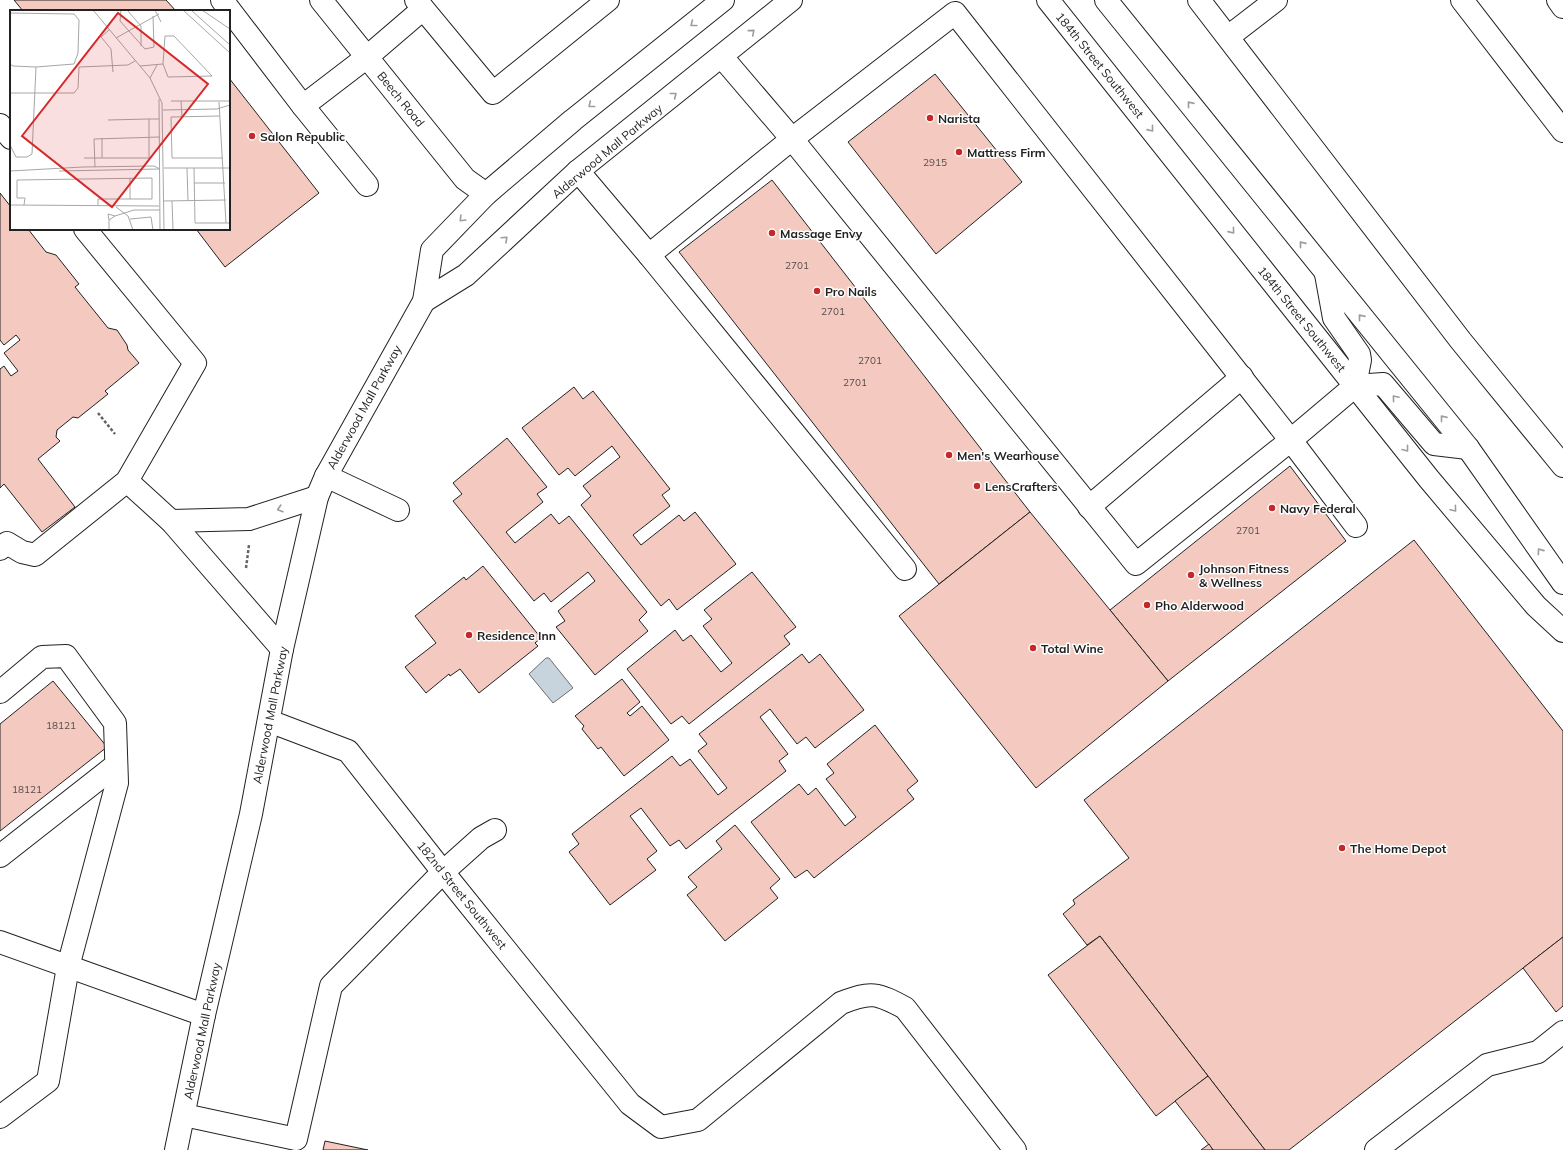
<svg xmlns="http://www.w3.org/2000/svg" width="1563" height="1150" viewBox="0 0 1563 1150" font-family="Mulish,sans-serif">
<rect width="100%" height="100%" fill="#fff"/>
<polygon fill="#c7d3dd" stroke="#6f6f6f" points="546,658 549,658 573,688 553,703 529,674"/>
<g fill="#f3c9c0" stroke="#222">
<polygon points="14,0 166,0 176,11 23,11"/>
<polygon points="935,74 1022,182 936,254 848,142"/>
<polygon points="229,78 319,193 225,267 196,229 229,229"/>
<polygon points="772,180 1030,512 939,584 679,252"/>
<polygon points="0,193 11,207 11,229 28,229 46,252 56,255 79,284 75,287 108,328 117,330 127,345 128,350 139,363 105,391 108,394 78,418 73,417 57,430 56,437 60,441 38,459 75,507 42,532 4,484 0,488 0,369 4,366 11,376 18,371 4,353 20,340 16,335 4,345 0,340"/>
<polygon points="574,387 583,399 593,391 670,489 662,495 670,506 633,535 641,545 679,515 684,521 695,512 736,564 677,610 669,599 661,606 581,505 591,496 583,486 620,457 612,446 575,476 568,468 559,475 522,428"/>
<polygon points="507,438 547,487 537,494 543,502 506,532 515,543 551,514 559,524 569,516 647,612 639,620 648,631 595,675 556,627 565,621 558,611 595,581 588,572 551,602 544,593 534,601 453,501 462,494 453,483"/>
<polygon points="1290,466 1346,541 1168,681 1110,610"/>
<polygon points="1030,512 1168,681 1036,788 899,616"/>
<polygon points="1414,540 1563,731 1563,937 1289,1150 1265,1150 1100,936 1087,945 1063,914 1075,904 1073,900 1129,858 1084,800"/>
<polygon points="483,566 541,638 535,643 538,646 479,693 460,669 450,676 449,674 426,693 405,667 436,643 415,616 464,577 466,580"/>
<polygon points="752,572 796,627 784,636 790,644 689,724 682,716 671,724 627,669 675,630 683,641 691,635 721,672 732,663 703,626 712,619 704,610"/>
<polygon points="802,654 809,663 820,654 864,710 815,748 806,737 797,744 770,709 760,717 788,754 779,761 786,771 686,849 679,840 670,846 641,808 630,816 657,851 647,859 656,870 610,905 569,852 579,844 572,834 672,756 680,766 690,759 718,795 727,788 698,751 707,744 699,734"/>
<polygon points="622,679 640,702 627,713 630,716 642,706 669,740 624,776 601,747 598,749 582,729 584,726 575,716"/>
<polygon points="53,681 107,747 0,831 0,724"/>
<polygon points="875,725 918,781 907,790 914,799 814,878 807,870 795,878 751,822 799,784 808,795 816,788 845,826 856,817 826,779 834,773 827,764"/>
<polygon points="735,825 780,879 770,888 778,898 725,941 687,895 697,887 688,877 722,849 716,841"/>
<polygon points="1100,936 1208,1076 1156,1116 1048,975"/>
<polygon points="1563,937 1563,1006 1556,1012 1523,968"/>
<polygon points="1208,1076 1265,1150 1213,1150 1175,1101"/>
<polygon points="325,1141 368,1150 323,1150"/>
<polygon points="1209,1144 1213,1150 1201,1150"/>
</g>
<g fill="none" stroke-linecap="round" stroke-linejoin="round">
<g stroke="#222" stroke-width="24">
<g id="minor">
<polyline points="222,0 303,106 367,185"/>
<polyline points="321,0 465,179 486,194"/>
<polyline points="416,0 493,93 608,0"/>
<polyline points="1199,0 1461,341 1563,466"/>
<polyline points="1462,0 1563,131"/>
<polyline points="1558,0 1563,7"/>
<polyline points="1228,37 1276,0"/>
<polyline points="722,57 792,139 1136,564 1291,440 1355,386"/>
<polyline points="303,106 367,57 423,9"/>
<polyline points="0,125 11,138"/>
<polyline points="578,171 649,255 792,139 955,13 1296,447 1356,526"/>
<polyline points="649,255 905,569"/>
<polyline points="326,476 398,510"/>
<polyline points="127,481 171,521 282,649"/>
<polyline points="1089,507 1242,377"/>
<polyline points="171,521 249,519 317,497"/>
<polyline points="0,549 7,543 22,552 35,555 127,481 195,363 85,229"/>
<polyline points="0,692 42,657 66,656 115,723 117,783 68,967 48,1081 0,1117"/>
<path d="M269,721l79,30 95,121 187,232 31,23 37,-7 143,-117c30,-12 36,-10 64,5l110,142"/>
<polyline points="0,856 116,765"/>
<polyline points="0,942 204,1015"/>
<polyline points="184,1115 296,1139 331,986 443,872 481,838 495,830"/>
<polyline points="1376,1150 1487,1065 1538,1052 1563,1032"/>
</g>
</g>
<g stroke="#222" stroke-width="24">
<g id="major">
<polyline points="1048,0 1429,479 1536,606 1563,631"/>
<polyline points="1106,0 1468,448 1563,583"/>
<polyline points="1326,274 1334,318 1359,354 1360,360 1355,386"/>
<polyline points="424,301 466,275 578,171 791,0"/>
<polyline points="1355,386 1383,384 1434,444 1468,448"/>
<polyline points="176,1150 204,1015 251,814 282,649 317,497 326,476 424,301 432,250 486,194 573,120 723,0"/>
</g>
</g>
<g stroke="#646464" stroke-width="2.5" stroke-dasharray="3 2" stroke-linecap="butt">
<polyline points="98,413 115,434"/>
<polyline points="246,568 249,545"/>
</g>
<use href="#minor" stroke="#fff" stroke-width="22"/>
<use href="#major" stroke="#fff" stroke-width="22"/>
</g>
<defs><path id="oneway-chevron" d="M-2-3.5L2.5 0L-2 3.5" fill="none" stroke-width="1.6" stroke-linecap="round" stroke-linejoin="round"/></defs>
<g stroke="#9c9c9c">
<use href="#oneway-chevron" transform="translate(693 24) rotate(142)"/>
<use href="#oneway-chevron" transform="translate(752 32) rotate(-40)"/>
<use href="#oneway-chevron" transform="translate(674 95) rotate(-38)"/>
<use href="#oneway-chevron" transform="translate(1190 104) rotate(-129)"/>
<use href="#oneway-chevron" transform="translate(591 105) rotate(141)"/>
<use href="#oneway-chevron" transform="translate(1151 129) rotate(51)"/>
<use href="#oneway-chevron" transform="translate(462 219) rotate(134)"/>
<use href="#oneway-chevron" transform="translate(1232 231) rotate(51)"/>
<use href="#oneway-chevron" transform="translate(505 239) rotate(-43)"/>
<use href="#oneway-chevron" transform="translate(1302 244) rotate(-129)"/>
<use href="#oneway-chevron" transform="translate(1361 317) rotate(-129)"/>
<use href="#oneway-chevron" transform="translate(1395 398) rotate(-130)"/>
<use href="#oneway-chevron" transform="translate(1443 418) rotate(-129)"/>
<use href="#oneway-chevron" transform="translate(1406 449) rotate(52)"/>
<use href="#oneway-chevron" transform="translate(280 509) rotate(162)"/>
<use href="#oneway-chevron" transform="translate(1454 509) rotate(50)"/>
<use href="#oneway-chevron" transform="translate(1540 551) rotate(-125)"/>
</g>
<g fill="#c62828" stroke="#fff" stroke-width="1.5">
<circle cx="930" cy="118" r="4"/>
<circle cx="252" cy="136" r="4"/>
<circle cx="959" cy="152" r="4"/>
<circle cx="772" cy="233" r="4"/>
<circle cx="817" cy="291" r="4"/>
<circle cx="949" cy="455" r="4"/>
<circle cx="977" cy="486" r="4"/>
<circle cx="1272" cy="508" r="4"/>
<circle cx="1191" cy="575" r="4"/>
<circle cx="1147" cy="605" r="4"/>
<circle cx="469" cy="635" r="4"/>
<circle cx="1033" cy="648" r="4"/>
<circle cx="1342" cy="848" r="4"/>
</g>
<g text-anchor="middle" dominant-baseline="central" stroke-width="3" stroke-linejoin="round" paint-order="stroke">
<g font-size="10" fill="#564c4a">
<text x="935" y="162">2915</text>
<text x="797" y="265">2701</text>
<text x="833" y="311">2701</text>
<text x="870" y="360">2701</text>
<text x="855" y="382">2701</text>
<text x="1248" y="530">2701</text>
<text x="61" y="725">18121</text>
<text x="27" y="789">18121</text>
</g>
<g font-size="12" fill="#222" stroke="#fff">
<text transform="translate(1100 65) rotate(51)">184th Street Southwest</text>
<text transform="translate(401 99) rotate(51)">Beech Road</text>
<text transform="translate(607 151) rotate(-40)">Alderwood Mall Parkway</text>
<text transform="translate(1302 319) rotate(51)">184th Street Southwest</text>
<text transform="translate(364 407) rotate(-61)">Alderwood Mall Parkway</text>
<text transform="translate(270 715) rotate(-79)">Alderwood Mall Parkway</text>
<text transform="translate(462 895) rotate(51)">182nd Street Southwest</text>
<text transform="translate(202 1031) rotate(-78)">Alderwood Mall Parkway</text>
</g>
<g font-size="12" font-weight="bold" fill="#222" stroke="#fff" text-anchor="start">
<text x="938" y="118">Narista</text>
<text x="260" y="136">Salon Republic</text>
<text x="967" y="152">Mattress Firm</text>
<text x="780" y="233">Massage Envy</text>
<text x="825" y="291">Pro Nails</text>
<text x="957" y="455">Men's Wearhouse</text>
<text x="985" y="486">LensCrafters</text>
<text x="1280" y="508">Navy Federal</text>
<text x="1199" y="568">Johnson Fitness<tspan x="1199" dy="14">&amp; Wellness</tspan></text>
<text x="1155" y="605">Pho Alderwood</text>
<text x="477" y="635">Residence Inn</text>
<text x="1041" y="648">Total Wine</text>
<text x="1350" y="848">The Home Depot</text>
</g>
</g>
<g transform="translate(10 10)">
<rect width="220" height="220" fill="#fff"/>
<path fill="none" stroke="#a7a7a7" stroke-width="1" d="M83,0l57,68 12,25 2,127M111,0l-1,11 25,28 9,-2 -1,-31M117,0l14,16v20M145,0l6,12M173,0l47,43M181,0l39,35M192,0l28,19M0,3l64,1 5,6 -1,33 -4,11 -38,3 -23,-1 -3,-2M99,20l-8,7 10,12 2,23M106,28l43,-24M130,56l23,-2 5,13 44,-1 -38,-40h-9l-2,28M140,68l7,-13M0,83h64l4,-5 1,-21 49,-2 7,-4M149,89l1,131M161,91h59M171,91l1,16M209,92l7,121M153,100l54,-1 13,-4M210,106l-49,1 1,41h51M98,110l41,-1M92,128v20M0,135l6,12h11l5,-3 4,-87M74,148h65v-39h10M85,157l-1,-28 66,-2M154,158h66M177,158l1,33M184,158l1,55h35M0,161l73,-4 71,-1 6,3M49,161l101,-2M184,173h31M120,189v-21M153,191l63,-1M162,191l1,29M0,195l149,1M14,195l1,-7h-8v-18l135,-2v21h-54v7M106,197l12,9 5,14M120,209l21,-2 2,13M99,210l-1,-6 7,2M99,220v-10l6,-4 19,-6h26"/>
<path fill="#d62828" fill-opacity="0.15" stroke="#d62828" stroke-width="2" d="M108,3l90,71 -96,123 -90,-71z"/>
<rect width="220" height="220" fill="none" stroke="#222" stroke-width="2"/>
</g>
</svg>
